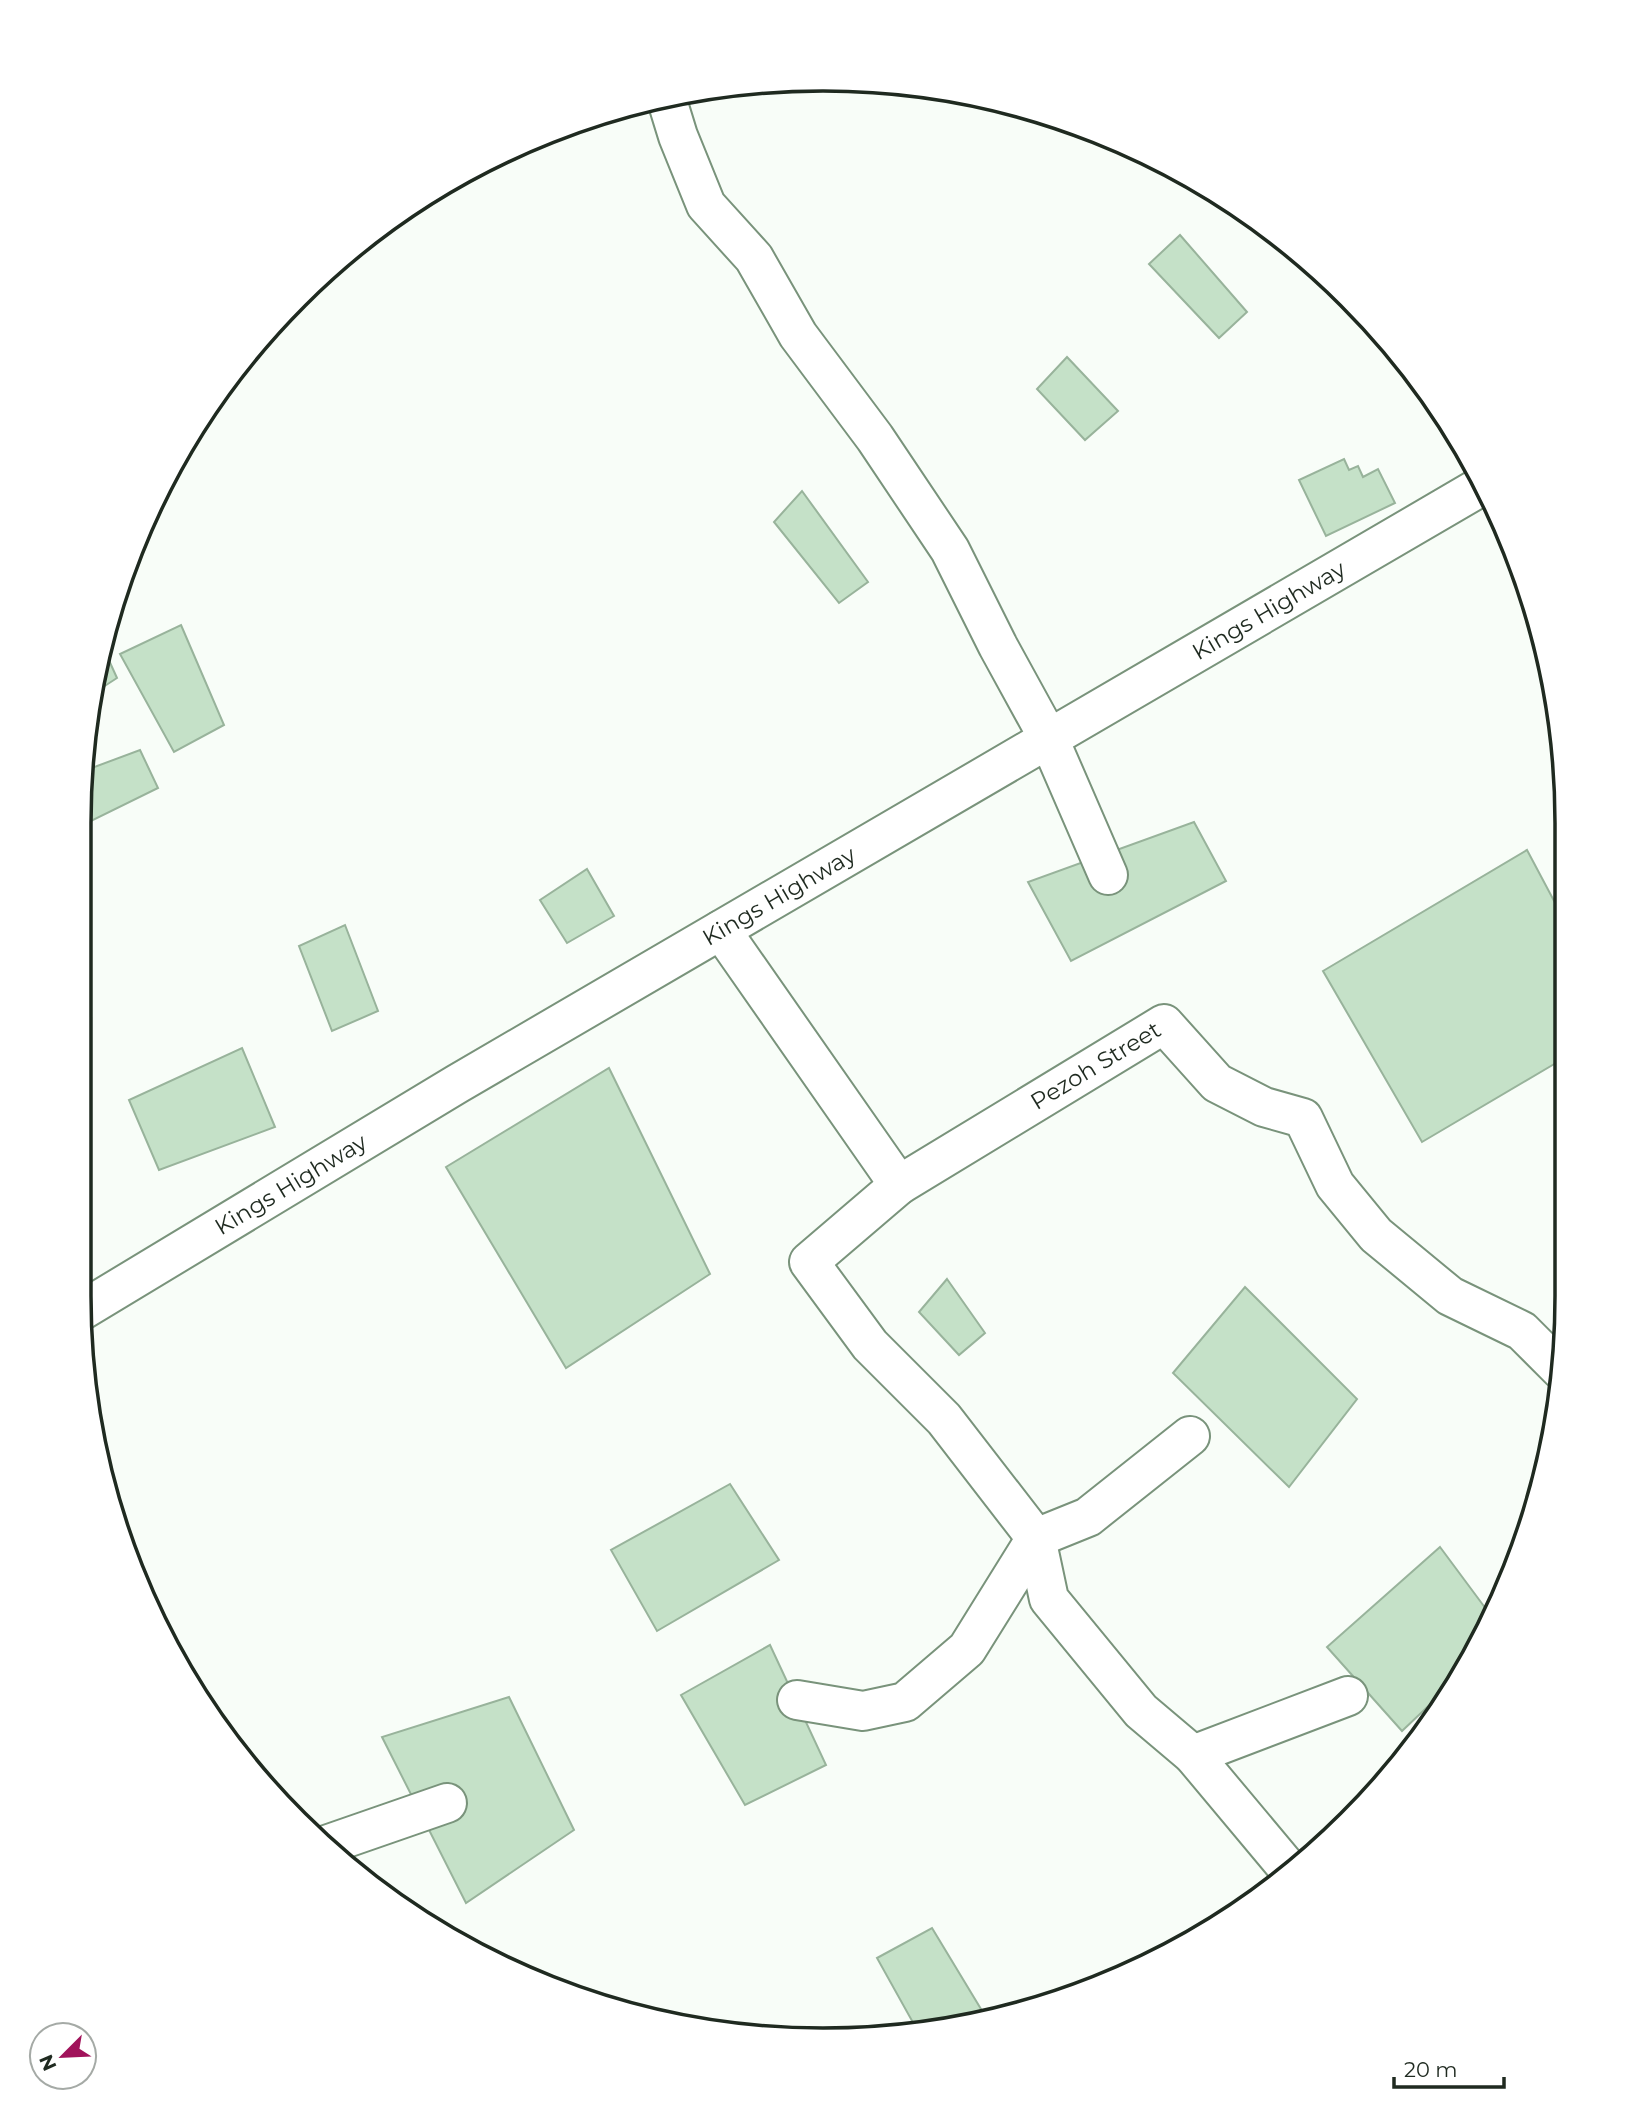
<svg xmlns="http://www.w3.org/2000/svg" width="1646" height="2119" viewBox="0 0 1646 2119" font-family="Montserrat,sans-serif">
<rect width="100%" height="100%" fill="#f8fdf8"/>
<g fill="#c5e1c8" stroke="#98b39b" stroke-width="2">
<polygon points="1180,235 1247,312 1219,338 1149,264"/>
<polygon points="1067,357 1118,411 1085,440 1037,389"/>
<polygon points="1344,459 1349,470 1358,466 1363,477 1378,469 1395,503 1326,536 1299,480"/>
<polygon points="802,491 868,582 839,603 774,522"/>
<polygon points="181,625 224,725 174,752 120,654"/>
<polygon points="102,645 117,678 94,693"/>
<polygon points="140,750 158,788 87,823 80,809 81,772"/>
<polygon points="1194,822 1226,881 1071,961 1028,882"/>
<polygon points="1527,850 1561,914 1561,1060 1422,1142 1323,971"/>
<polygon points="587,869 614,916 567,943 540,900"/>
<polygon points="345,925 378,1011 332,1031 299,946"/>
<polygon points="242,1048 275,1127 159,1170 129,1100"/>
<polygon points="609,1068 710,1274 566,1368 446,1167"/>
<polygon points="947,1279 985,1333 959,1355 919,1312"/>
<polygon points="1245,1287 1357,1399 1289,1487 1173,1373"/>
<polygon points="730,1484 779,1560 657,1631 611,1550"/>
<polygon points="1440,1547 1489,1613 1457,1679 1402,1731 1327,1647"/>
<polygon points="770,1645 826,1765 745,1805 681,1695"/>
<polygon points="509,1697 574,1830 466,1903 382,1737"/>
<polygon points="932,1928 987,2019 916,2028 877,1958"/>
</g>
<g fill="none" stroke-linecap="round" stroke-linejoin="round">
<g stroke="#79937b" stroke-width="42">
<g id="minor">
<polyline points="666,97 678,136 706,205 754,258 798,335 875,438 950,550 998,646 1049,739 1108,875"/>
<path id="s1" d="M721,930l178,255 265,-161 53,59 47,24 39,11 32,67 41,50 74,61 72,35 39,39"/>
<polyline points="899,1185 809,1262 870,1345 944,1419 1036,1538 1049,1599 1141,1711 1193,1755 1290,1871"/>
<path id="s2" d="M81,1311l376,-227 1023,-597"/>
<polyline points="797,1700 863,1711 905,1702 967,1649 1036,1538 1088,1517 1190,1436"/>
<polyline points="1193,1755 1348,1696"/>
<polyline points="326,1845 447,1803"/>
</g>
</g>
<use href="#minor" stroke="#fff" stroke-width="38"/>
</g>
<g text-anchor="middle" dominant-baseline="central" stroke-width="7" stroke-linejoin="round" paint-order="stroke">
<g font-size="23" fill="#1f2a20" stroke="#fff">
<text stroke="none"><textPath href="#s2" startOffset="1379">Kings Highway</textPath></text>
<text stroke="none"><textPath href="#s2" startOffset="812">Kings Highway</textPath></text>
<text stroke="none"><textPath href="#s1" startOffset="541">Pezoh Street</textPath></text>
<text stroke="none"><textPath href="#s2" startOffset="245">Kings Highway</textPath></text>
</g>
</g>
<path d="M0 0H1646V2119H0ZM823 91H823A732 732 0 0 1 1555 823V1296A732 732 0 0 1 823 2028H823A732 732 0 0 1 91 1296V823A732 732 0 0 1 823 91Z" fill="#fff" fill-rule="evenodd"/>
<path fill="none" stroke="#1f2a20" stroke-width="3.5" d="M823 91H823A732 732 0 0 1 1555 823V1296A732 732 0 0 1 823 2028H823A732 732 0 0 1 91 1296V823A732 732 0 0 1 823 91Z"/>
<g transform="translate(63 2056) rotate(246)"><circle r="33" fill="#ffffff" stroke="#a5aaa6" stroke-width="2"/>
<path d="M0-5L12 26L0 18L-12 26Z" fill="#a1135b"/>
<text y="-10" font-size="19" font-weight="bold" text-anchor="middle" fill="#1f2a20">N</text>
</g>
<path d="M1394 2077v10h110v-10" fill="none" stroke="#1f2a20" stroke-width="3.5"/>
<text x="1404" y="2077" font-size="21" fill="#1f2a20" stroke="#ffffff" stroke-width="5" paint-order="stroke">20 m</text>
</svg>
